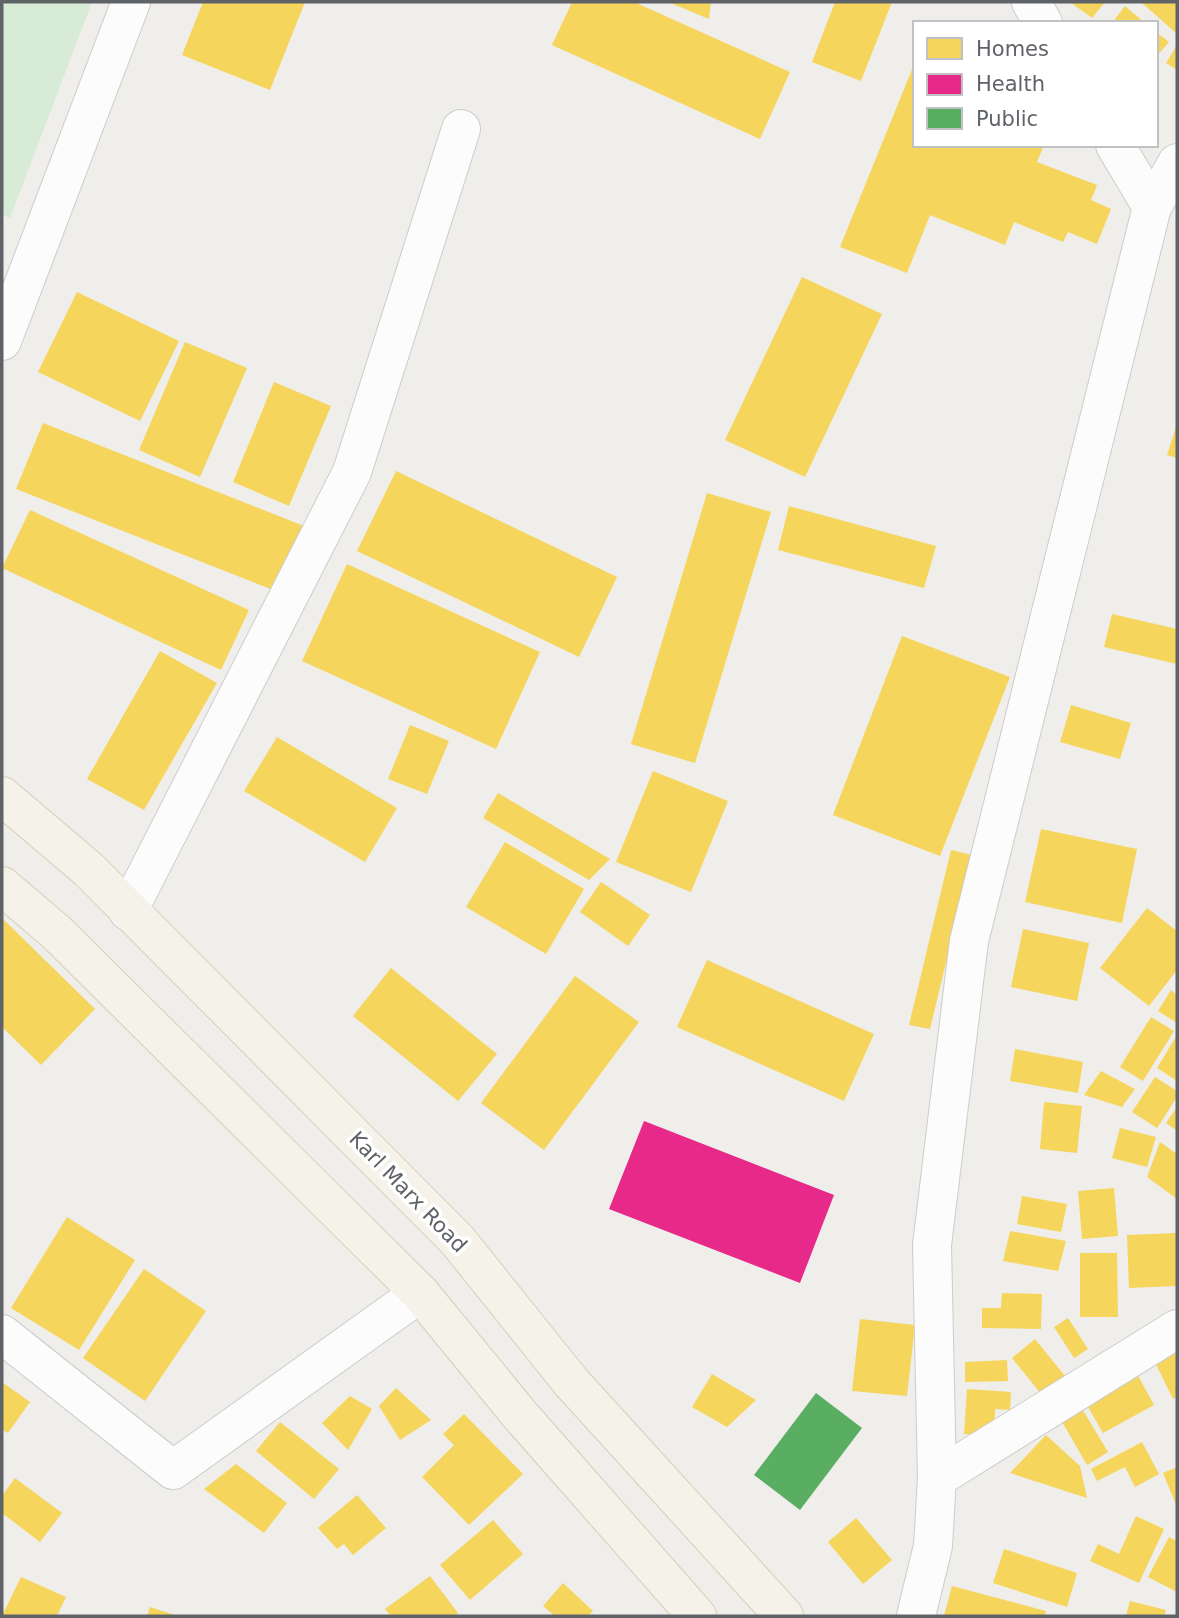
<svg xmlns="http://www.w3.org/2000/svg" width="1179" height="1618" viewBox="0 0 1179 1618" font-family="'DejaVu Sans',sans-serif">
<rect width="100%" height="100%" fill="#efeeea"/>
<polygon fill="#d8ebd6" points="2,2 92,2 10,218 2,215"/>
<g fill="#f6d55c">
<polygon points="203,2 305,2 270,90 182,55"/>
<polygon points="572,2 634,2 790,72 760,139 552,45"/>
<polygon points="668,2 711,2 709,19"/>
<polygon points="835,2 892,2 861,81 812,62"/>
<polygon points="1070,2 1105,2 1092,18"/>
<polygon points="1141,2 1177,2 1177,34"/>
<polygon points="1125,6 1145,23 1112,23"/>
<polygon points="1156,32 1169,42 1156,57"/>
<polygon points="1177,45 1177,70 1166,63"/>
<polygon points="915,62 915,145 1044,145 1037,162 1097,185 1091,200 1111,209 1097,244 1068,232 1063,242 1014,222 1005,245 930,215 907,273 840,247"/>
<polygon points="802,277 882,314 805,477 725,440"/>
<polygon points="77,292 179,341 140,421 38,372"/>
<polygon points="185,342 247,368 200,477 139,450"/>
<polygon points="274,382 331,406 289,506 233,482"/>
<polygon points="43,423 304,526 278,592 16,489"/>
<polygon points="1177,424 1177,458 1167,455"/>
<polygon points="396,471 617,577 579,657 357,551"/>
<polygon points="707,493 771,512 695,763 631,744"/>
<polygon points="789,506 936,546 924,588 778,550"/>
<polygon points="30,510 249,610 221,670 2,568"/>
<polygon points="347,564 540,652 496,749 302,661"/>
<polygon points="1112,614 1177,629 1177,664 1104,647"/>
<polygon points="902,636 1010,677 940,856 833,815"/>
<polygon points="160,651 217,683 144,810 87,779"/>
<polygon points="1071,705 1131,723 1120,759 1060,742"/>
<polygon points="410,725 449,741 427,794 388,779"/>
<polygon points="277,737 397,808 365,862 244,791"/>
<polygon points="653,771 728,801 691,892 616,862"/>
<polygon points="498,793 610,859 589,880 483,818"/>
<polygon points="1041,829 1137,849 1122,923 1025,902"/>
<polygon points="505,842 584,889 546,954 466,907"/>
<polygon points="951,850 972,855 930,1029 909,1025"/>
<polygon points="601,882 650,915 628,946 580,912"/>
<polygon points="1147,908 1177,931 1177,970 1149,1006 1100,968"/>
<polygon points="2,918 95,1009 41,1065 2,1027"/>
<polygon points="1023,929 1089,943 1077,1001 1011,987"/>
<polygon points="707,960 874,1034 844,1101 677,1027"/>
<polygon points="391,968 497,1054 458,1101 353,1016"/>
<polygon points="575,976 639,1022 544,1150 481,1103"/>
<polygon points="1171,990 1177,995 1177,1023 1158,1011"/>
<polygon points="1151,1017 1174,1031 1143,1081 1120,1067"/>
<polygon points="1177,1035 1177,1081 1157,1068"/>
<polygon points="1015,1049 1083,1062 1078,1093 1010,1081"/>
<polygon points="1101,1071 1135,1089 1122,1107 1084,1095"/>
<polygon points="1155,1077 1177,1091 1177,1097 1157,1128 1132,1112"/>
<polygon points="1044,1102 1082,1106 1077,1153 1040,1149"/>
<polygon points="1177,1107 1177,1131 1166,1123"/>
<polygon points="1120,1128 1156,1137 1147,1167 1112,1158"/>
<polygon points="1160,1142 1177,1154 1177,1199 1147,1177"/>
<polygon points="1114,1188 1118,1236 1082,1239 1078,1191"/>
<polygon points="1022,1196 1067,1204 1061,1232 1017,1224"/>
<polygon points="67,1217 135,1260 79,1350 11,1308"/>
<polygon points="1010,1231 1066,1241 1058,1271 1003,1261"/>
<polygon points="1177,1233 1177,1286 1129,1288 1127,1235"/>
<polygon points="1080,1253 1117,1253 1118,1317 1080,1317"/>
<polygon points="144,1269 206,1311 145,1401 83,1358"/>
<polygon points="1002,1293 1042,1294 1041,1329 982,1328 982,1308 1001,1308"/>
<polygon points="1068,1318 1088,1349 1074,1358 1054,1327"/>
<polygon points="860,1319 915,1325 907,1396 852,1391"/>
<polygon points="1035,1339 1065,1376 1042,1395 1012,1358"/>
<polygon points="1177,1351 1177,1397 1173,1399 1151,1354"/>
<polygon points="1007,1360 1008,1381 965,1382 965,1362"/>
<polygon points="1135,1370 1154,1405 1103,1433 1083,1398"/>
<polygon points="712,1374 756,1400 727,1427 692,1407"/>
<polygon points="2,1382 30,1402 8,1433 2,1429"/>
<polygon points="396,1388 431,1420 400,1440 379,1406"/>
<polygon points="967,1389 1011,1392 1010,1410 995,1409 994,1436 964,1434"/>
<polygon points="350,1396 372,1409 348,1450 322,1423"/>
<polygon points="1081,1407 1108,1452 1087,1465 1057,1413"/>
<polygon points="464,1414 523,1474 469,1525 422,1477 454,1445 443,1434"/>
<polygon points="280,1422 339,1469 314,1499 256,1451"/>
<polygon points="1046,1435 1080,1466 1087,1498 1010,1473"/>
<polygon points="1142,1442 1159,1474 1135,1487 1125,1467 1097,1481 1091,1469"/>
<polygon points="236,1464 287,1503 264,1533 204,1489"/>
<polygon points="1177,1467 1177,1507 1163,1473"/>
<polygon points="15,1478 62,1513 40,1542 2,1513 2,1496"/>
<polygon points="357,1495 386,1528 353,1555 344,1544 337,1549 318,1528"/>
<polygon points="1136,1516 1164,1529 1139,1583 1090,1561 1098,1544 1119,1554"/>
<polygon points="856,1518 892,1560 863,1584 828,1542"/>
<polygon points="493,1520 523,1554 470,1600 440,1565"/>
<polygon points="1169,1537 1177,1541 1177,1592 1148,1577"/>
<polygon points="1004,1549 1077,1573 1067,1607 993,1583"/>
<polygon points="430,1576 458,1613 455,1616 391,1616 385,1609"/>
<polygon points="21,1577 66,1597 57,1616 2,1616"/>
<polygon points="563,1583 593,1611 588,1616 555,1616 543,1606"/>
<polygon points="952,1586 1046,1611 1045,1616 944,1616"/>
<polygon points="1130,1601 1166,1610 1164,1616 1126,1616"/>
<polygon points="150,1607 178,1616 147,1616"/>
</g>
<polygon fill="#e7298a" points="644,1121 834,1195 800,1283 609,1209"/>
<polygon fill="#5aae61" points="816,1393 862,1428 800,1510 754,1475"/>
<g fill="none" stroke-linecap="round" stroke-linejoin="round">
<g stroke="#cbcccc" stroke-width="40">
<g id="minor">
<polyline points="1031,2 1043,23"/>
<polyline points="1152,207 1177,163"/>
<polyline points="2,341 131,2"/>
<polyline points="128,911 352,472 461,129"/>
<polyline points="2,1334 173,1470 420,1293"/>
<polyline points="937,1478 1177,1329"/>
<polyline points="916,1616 933,1546 937,1478 932,1245 969,941 1152,207 1115,145"/>
</g>
</g>
<g stroke="#d7ceb8" stroke-width="40">
<g id="major">
<polyline points="2,796 88,869 458,1241 571,1382 784,1616"/>
<polyline points="2,886 56,932 420,1293 520,1415 697,1616"/>
</g>
</g>
<use href="#minor" stroke="#fdfcfc" stroke-width="38"/>
<use href="#major" stroke="#f4f2e9" stroke-width="38"/>
</g>
<g text-anchor="middle" dominant-baseline="central" stroke-width="7" stroke-linejoin="round" paint-order="stroke">
<g font-size="21" fill="#5f6368" stroke="#fff">
<text transform="translate(408 1192) rotate(46)">Karl Marx Road</text>
</g>
</g>
<rect width="1179" height="1618" fill="none" stroke="#5f6368" stroke-width="7"/>
<rect x="913" y="21" width="245" height="126" fill="#ffffff" stroke="#bfc1c3" stroke-width="2"/>
<rect x="927" y="38" width="35" height="21" fill="#f6d55c" stroke="#bfc1c3" stroke-width="2"/>
<text x="976" y="56" font-size="21" fill="#5f6368">Homes</text>
<rect x="927" y="74" width="35" height="21" fill="#e7298a" stroke="#bfc1c3" stroke-width="2"/>
<text x="976" y="91" font-size="21" fill="#5f6368">Health</text>
<rect x="927" y="108" width="35" height="21" fill="#5aae61" stroke="#bfc1c3" stroke-width="2"/>
<text x="976" y="126" font-size="21" fill="#5f6368">Public</text>
</svg>
